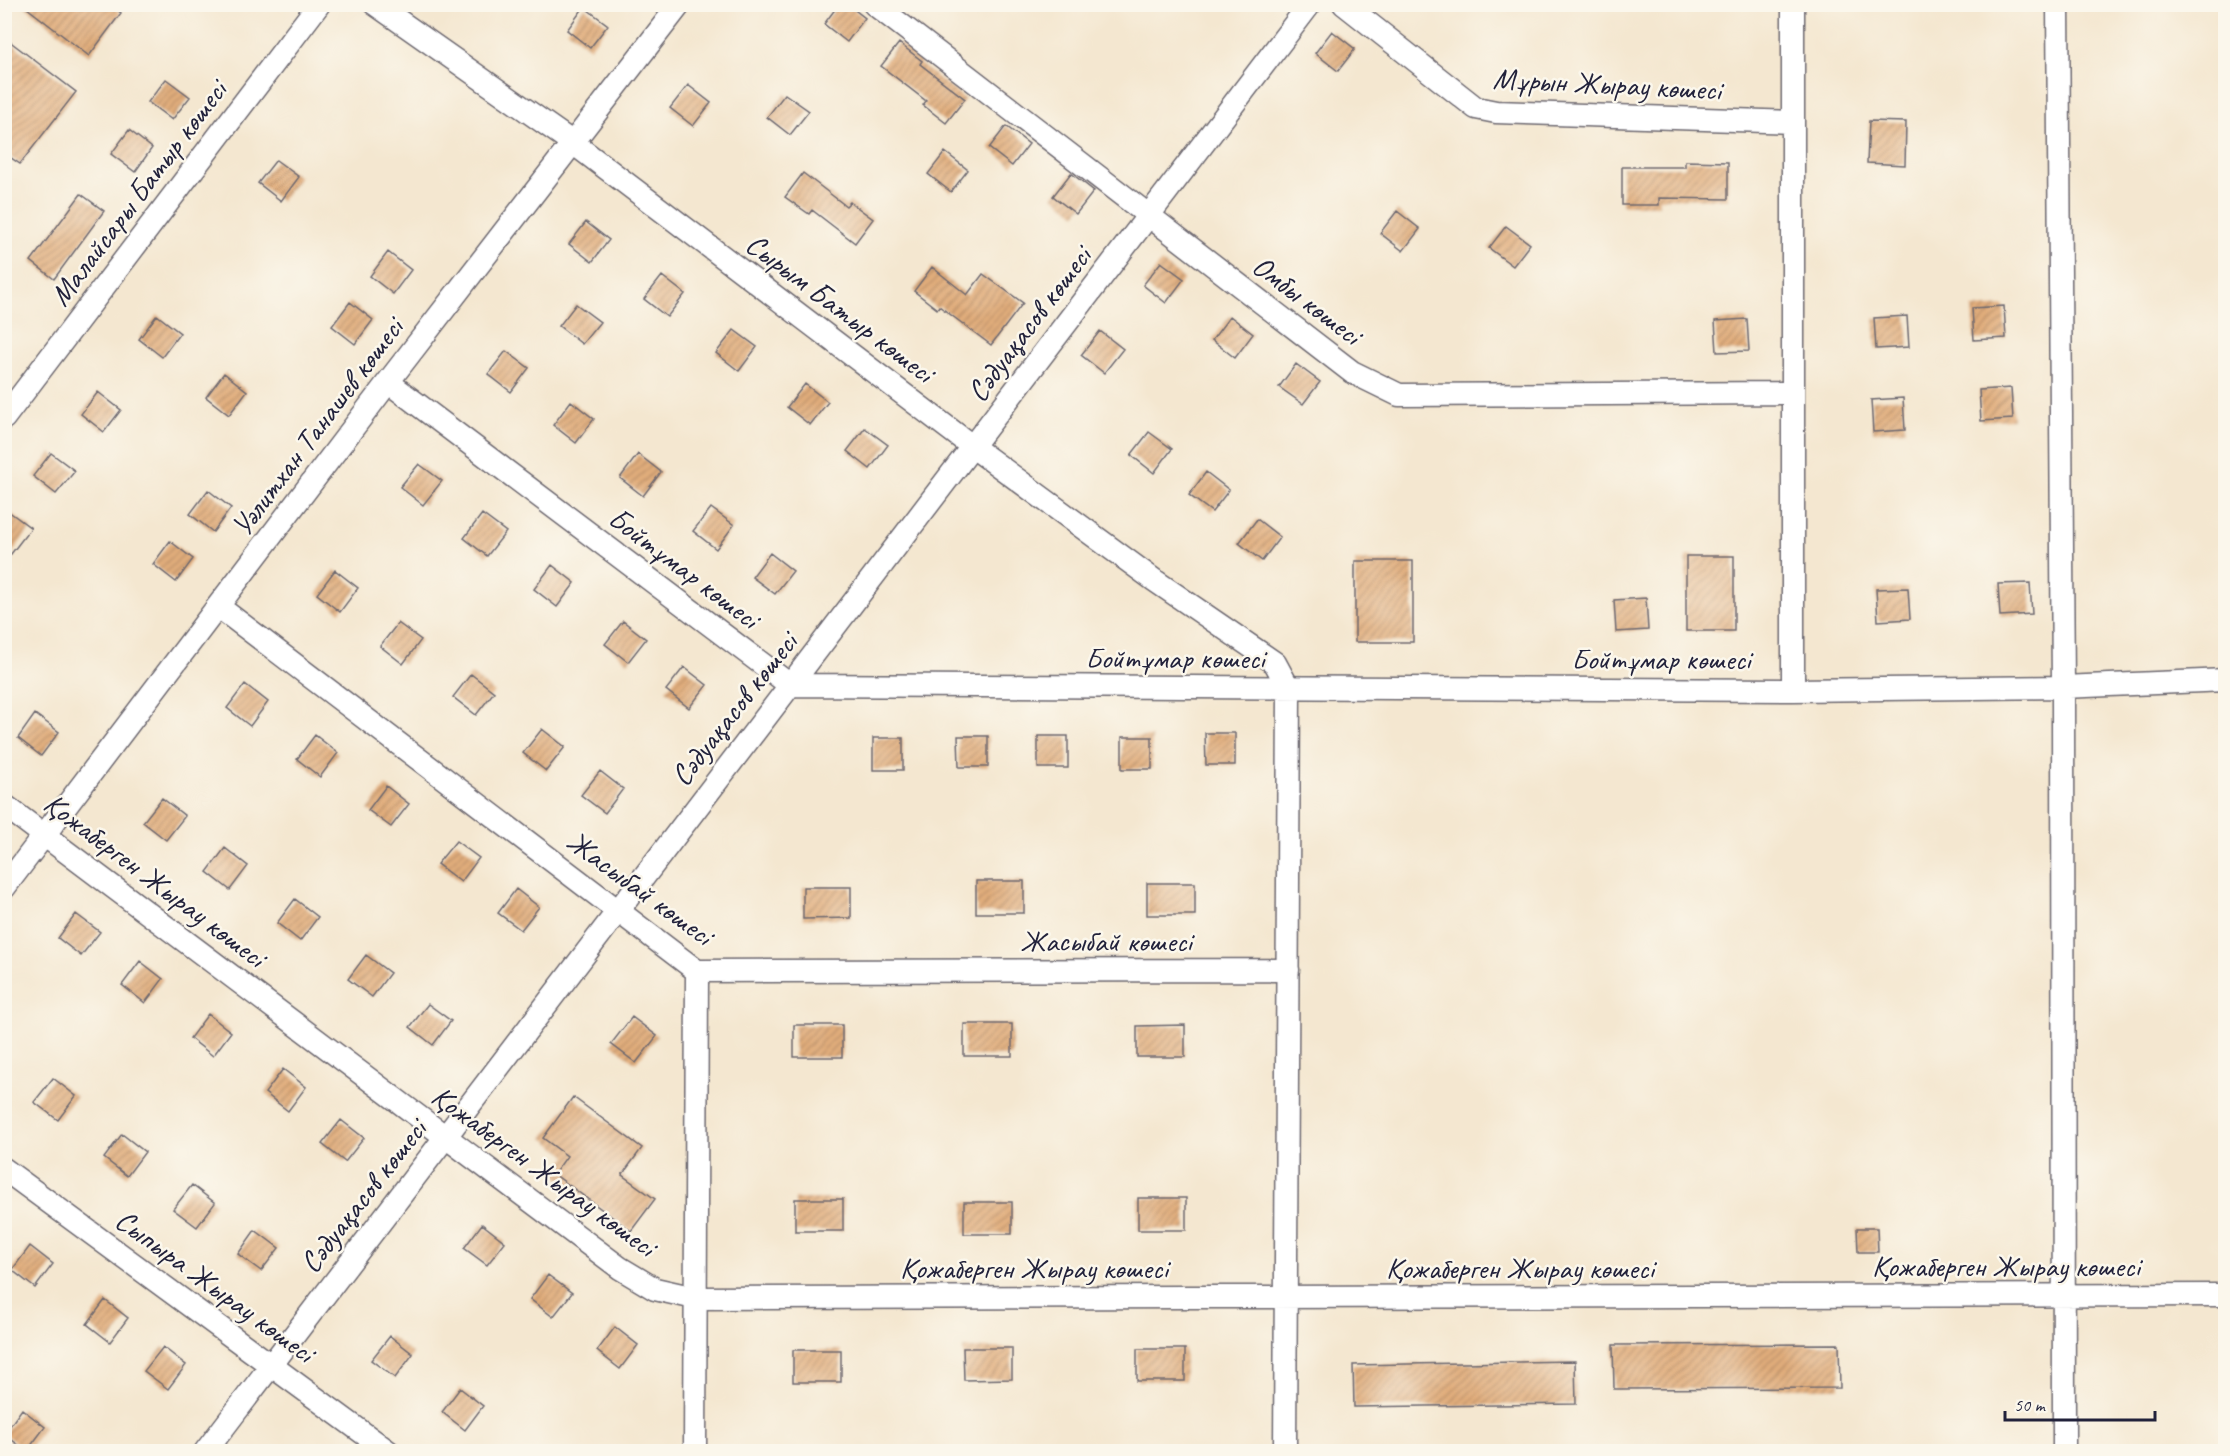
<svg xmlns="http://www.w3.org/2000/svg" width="2230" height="1456" viewBox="0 0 2230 1456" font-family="Caveat,sans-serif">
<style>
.building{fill:url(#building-hatch)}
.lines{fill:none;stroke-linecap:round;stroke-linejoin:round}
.street-casing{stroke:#6c676f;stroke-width:25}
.street{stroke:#fff;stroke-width:22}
.labels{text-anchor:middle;stroke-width:5;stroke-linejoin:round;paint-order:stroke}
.street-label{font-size:30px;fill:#22223b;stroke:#fbf7ec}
</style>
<defs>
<pattern id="building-hatch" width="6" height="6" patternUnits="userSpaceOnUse" patternTransform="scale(1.5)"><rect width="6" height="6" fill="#e1ad7b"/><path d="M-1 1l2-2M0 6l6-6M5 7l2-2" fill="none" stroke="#b68c66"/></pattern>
</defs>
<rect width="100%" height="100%" fill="#fbf7ec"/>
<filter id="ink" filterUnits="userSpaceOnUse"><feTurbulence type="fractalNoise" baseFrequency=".0167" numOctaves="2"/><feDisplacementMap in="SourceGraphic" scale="12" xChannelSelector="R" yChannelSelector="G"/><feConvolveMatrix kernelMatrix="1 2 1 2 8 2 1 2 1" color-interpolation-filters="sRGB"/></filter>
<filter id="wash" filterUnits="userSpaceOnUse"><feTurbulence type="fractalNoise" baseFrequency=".008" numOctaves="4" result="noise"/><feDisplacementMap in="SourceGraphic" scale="24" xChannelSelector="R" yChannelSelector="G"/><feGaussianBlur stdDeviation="1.35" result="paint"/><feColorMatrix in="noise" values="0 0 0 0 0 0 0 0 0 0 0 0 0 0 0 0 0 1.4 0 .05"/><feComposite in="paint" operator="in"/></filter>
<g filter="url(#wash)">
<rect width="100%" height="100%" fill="#f4e7d0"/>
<g id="blocks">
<path class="building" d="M22 4H110L121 13 89 56Z
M839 4H847L865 18 847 42 824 24Z
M584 7 608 25 590 48 567 30Z
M1332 31 1355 49 1338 71 1315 53Z
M4 37 76 92 20 164 4 153Z
M899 43 922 61 920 64 965 99 946 123 923 105 926 101 881 66Z
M166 79 190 97 172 120 148 102Z
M688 85 711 103 693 126 670 108Z
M785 94 809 111 790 135 767 117Z
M1869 121 1906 122 1905 165 1867 163Z
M1006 126 1029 144 1012 166 989 148Z
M129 130 152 148 135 172 111 154Z
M945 152 968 170 951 192 928 174Z
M276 160 299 177 281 201 258 183Z
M1685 161 1728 162V199L1659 198V205H1622V167H1685Z
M803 173 846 206 850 202 873 219 855 243 812 210 809 214 785 197Z
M1071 173 1094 191 1076 214 1053 196Z
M81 194 104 211 54 279 31 261Z
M1397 211 1420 229 1403 251 1380 233Z
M586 222 609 240 592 262 569 244Z
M1506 226 1530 244 1513 266 1489 248Z
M388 252 411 270 393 294 370 276Z
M1161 262 1184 279 1166 303 1143 285Z
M932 267 967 295 983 274 1023 303 991 345 939 306 937 309 914 291Z
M662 276 685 294 667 317 644 299Z
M350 302 373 320 355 344 332 326Z
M576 304 600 322 582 344 559 326Z
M2004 306 2006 338 1974 340 1972 308Z
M157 315 180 333 162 357 139 339Z
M1230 316 1253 334 1235 358 1212 340Z
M1907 316 1909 347 1876 349 1874 318Z
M1747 319 1749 351 1717 352 1715 321Z
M734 330 757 347 739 371 716 353Z
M1100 331 1123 349 1104 373 1081 355Z
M506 351 529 368 511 392 488 374Z
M1296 364 1320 382 1303 404 1279 387Z
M224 373 247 391 229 415 206 397Z
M805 384 828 402 810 425 787 407Z
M2011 388 2013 419 1981 421 1979 390Z
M98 392 121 410 104 432 81 414Z
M1903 398 1905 430 1873 432 1871 400Z
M571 401 594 419 576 443 553 425Z
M865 428 888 445 870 469 847 451Z
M1149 432 1172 449 1154 473 1131 455Z
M51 453 75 471 56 494 33 476Z
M638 454 661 472 643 496 620 478Z
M419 464 442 481 423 505 400 487Z
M1206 472 1229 490 1212 512 1189 495Z
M208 490 231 508 213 532 190 514Z
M4 508 31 528 4 563Z
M711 508 734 525 716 549 693 531Z
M482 514 506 532 487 556 464 538Z
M1257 519 1280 537 1262 561 1239 543Z
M170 541 193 559 176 582 153 564Z
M770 553 793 571 775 594 752 577Z
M1686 556H1734V631H1686Z
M1355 561H1413V642H1355Z
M552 565 575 583 557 607 534 589Z
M335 570 358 588 340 612 317 594Z
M2030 583 2032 614 2000 616 1998 584Z
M1908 588 1910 619 1878 621 1876 589Z
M1646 598 1648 630 1616 632 1614 600Z
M623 621 646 639 628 662 605 644Z
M398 623 421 640 403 664 380 646Z
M684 667 707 685 689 708 666 690Z
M471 674 494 692 476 715 453 697Z
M245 684 268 702 250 726 227 708Z
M35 714 59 732 41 756 18 738Z
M542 729 565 747 546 771 523 753Z
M1205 733H1235V765H1206Z
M315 735 338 753 320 777 297 759Z
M958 736H988V767H959Z
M1038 736H1068V768H1038Z
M1122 737H1152V769H1122Z
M873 738H903V770H873Z
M600 771 623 789 605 813 581 795Z
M386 786 409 804 391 827 368 810Z
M162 798 185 816 166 840 143 822Z
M456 841 479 858 461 882 437 864Z
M225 848 248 866 230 890 207 872Z
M976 881H1024V913H976Z
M1147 883H1195V915H1147Z
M803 887H851V918L803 919Z
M516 889 539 907 521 930 498 913Z
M295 899 318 917 300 941 277 923Z
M76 914 100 932 81 956 58 938Z
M366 955 390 973 372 997 348 979Z
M140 961 163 979 145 1003 122 985Z
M428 1004 451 1021 433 1045 410 1027Z
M208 1014 231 1032 213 1056 190 1038Z
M632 1017 657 1036 636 1063 611 1044Z
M964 1024H1012V1056H964Z
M794 1025H842V1057H794Z
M1185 1025V1057H1137V1026Z
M283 1069 306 1087 288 1111 265 1093Z
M53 1078 76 1096 58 1120 34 1102Z
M573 1097 642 1148 622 1175 655 1199 631 1231 554 1174 567 1156 543 1138Z
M341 1120 364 1138 345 1162 322 1144Z
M122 1134 145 1152 127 1176 104 1158Z
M192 1185 215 1203 197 1227 173 1209Z
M1138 1198H1186V1230H1138Z
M795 1199H843V1231H795Z
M964 1202H1012V1234H964Z
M482 1224 505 1242 487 1265 464 1248Z
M1857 1228H1877L1878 1252H1858Z
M255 1230 279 1248 261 1271 238 1254Z
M30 1246 53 1264 35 1288 12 1270Z
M548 1275 572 1293 553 1317 530 1299Z
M105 1300 128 1318 110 1342 87 1324Z
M615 1327 638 1345 620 1369 597 1351Z
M390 1336 413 1354 395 1378 371 1360Z
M1839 1344 1840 1388 1614 1389 1613 1345Z
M163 1347 186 1365 168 1389 144 1371Z
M963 1348H1012V1379L964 1380Z
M1137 1349H1185V1381H1137Z
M793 1350H841V1382H793Z
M1575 1361 1576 1404 1354 1407 1353 1365Z
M460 1388 483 1406 465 1430 442 1412Z
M22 1409 45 1427 27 1451 4 1434Z"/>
</g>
</g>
<g filter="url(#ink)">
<use href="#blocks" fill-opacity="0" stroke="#6c676f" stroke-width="1.5"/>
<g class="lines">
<g class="street-casing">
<path id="street" d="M375 4 573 143 973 447 1154 580 1275 663 1289 689 1285 1452
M874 4 1352 372 1399 395 1792 393
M1344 4 1476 108 1496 112 1793 122
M1793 4V690
M2058 4 2063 687 2064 1452
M388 382 790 685 1793 690 2063 687 2226 680
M4 418 319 4
M219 607 697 971 1288 970
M4 805 620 1268 655 1289 695 1298 2226 1295
M4 888 388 382 680 4
M4 1169 389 1452
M205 1452 1310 4
M695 1452 697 971"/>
</g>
<use href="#street" class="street"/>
</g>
</g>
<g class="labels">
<g class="street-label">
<text transform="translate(1607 84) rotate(3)" y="10">Мұрын Жырау көшесі</text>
<text transform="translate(138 193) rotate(-53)" y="10">Малайсары Батыр көшесі</text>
<text transform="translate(1307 300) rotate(37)" y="10">Омбы көшесі</text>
<text transform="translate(840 308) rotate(37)" y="10">Сырым Батыр көшесі</text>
<text transform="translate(1029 324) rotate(-53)" y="10">Сәдуақасов көшесі</text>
<text transform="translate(317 427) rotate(-53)" y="10">Уәлитхан Танашев көшесі</text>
<text transform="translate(684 568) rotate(37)" y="10">Бойтұмар көшесі</text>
<text x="1175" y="668">Бойтұмар көшесі</text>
<text x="1661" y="669">Бойтұмар көшесі</text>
<text transform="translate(734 709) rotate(-52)" y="10">Сәдуақасов көшесі</text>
<text transform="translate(155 880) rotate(37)" y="10">Қожаберген Жырау көшесі</text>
<text transform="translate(640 888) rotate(36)" y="10">Жасыбай көшесі</text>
<text x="1106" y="951">Жасыбай көшесі</text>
<text transform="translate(544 1171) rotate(36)" y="10">Қожаберген Жырау көшесі</text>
<text transform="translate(363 1196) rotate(-52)" y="10">Сәдуақасов көшесі</text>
<text x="2006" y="1276">Қожаберген Жырау көшесі</text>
<text x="1034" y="1278">Қожаберген Жырау көшесі</text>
<text x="1520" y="1278">Қожаберген Жырау көшесі</text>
<text transform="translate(215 1286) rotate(36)" y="10">Сыпыра Жырау көшесі</text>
</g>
</g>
<rect width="2230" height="1456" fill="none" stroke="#fbf7ec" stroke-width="24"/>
<path d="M2005 1411v9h150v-9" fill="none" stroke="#22223b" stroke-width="3"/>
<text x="2014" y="1411" font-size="18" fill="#22223b" stroke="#fbf7ec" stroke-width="4.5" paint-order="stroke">50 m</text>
</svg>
